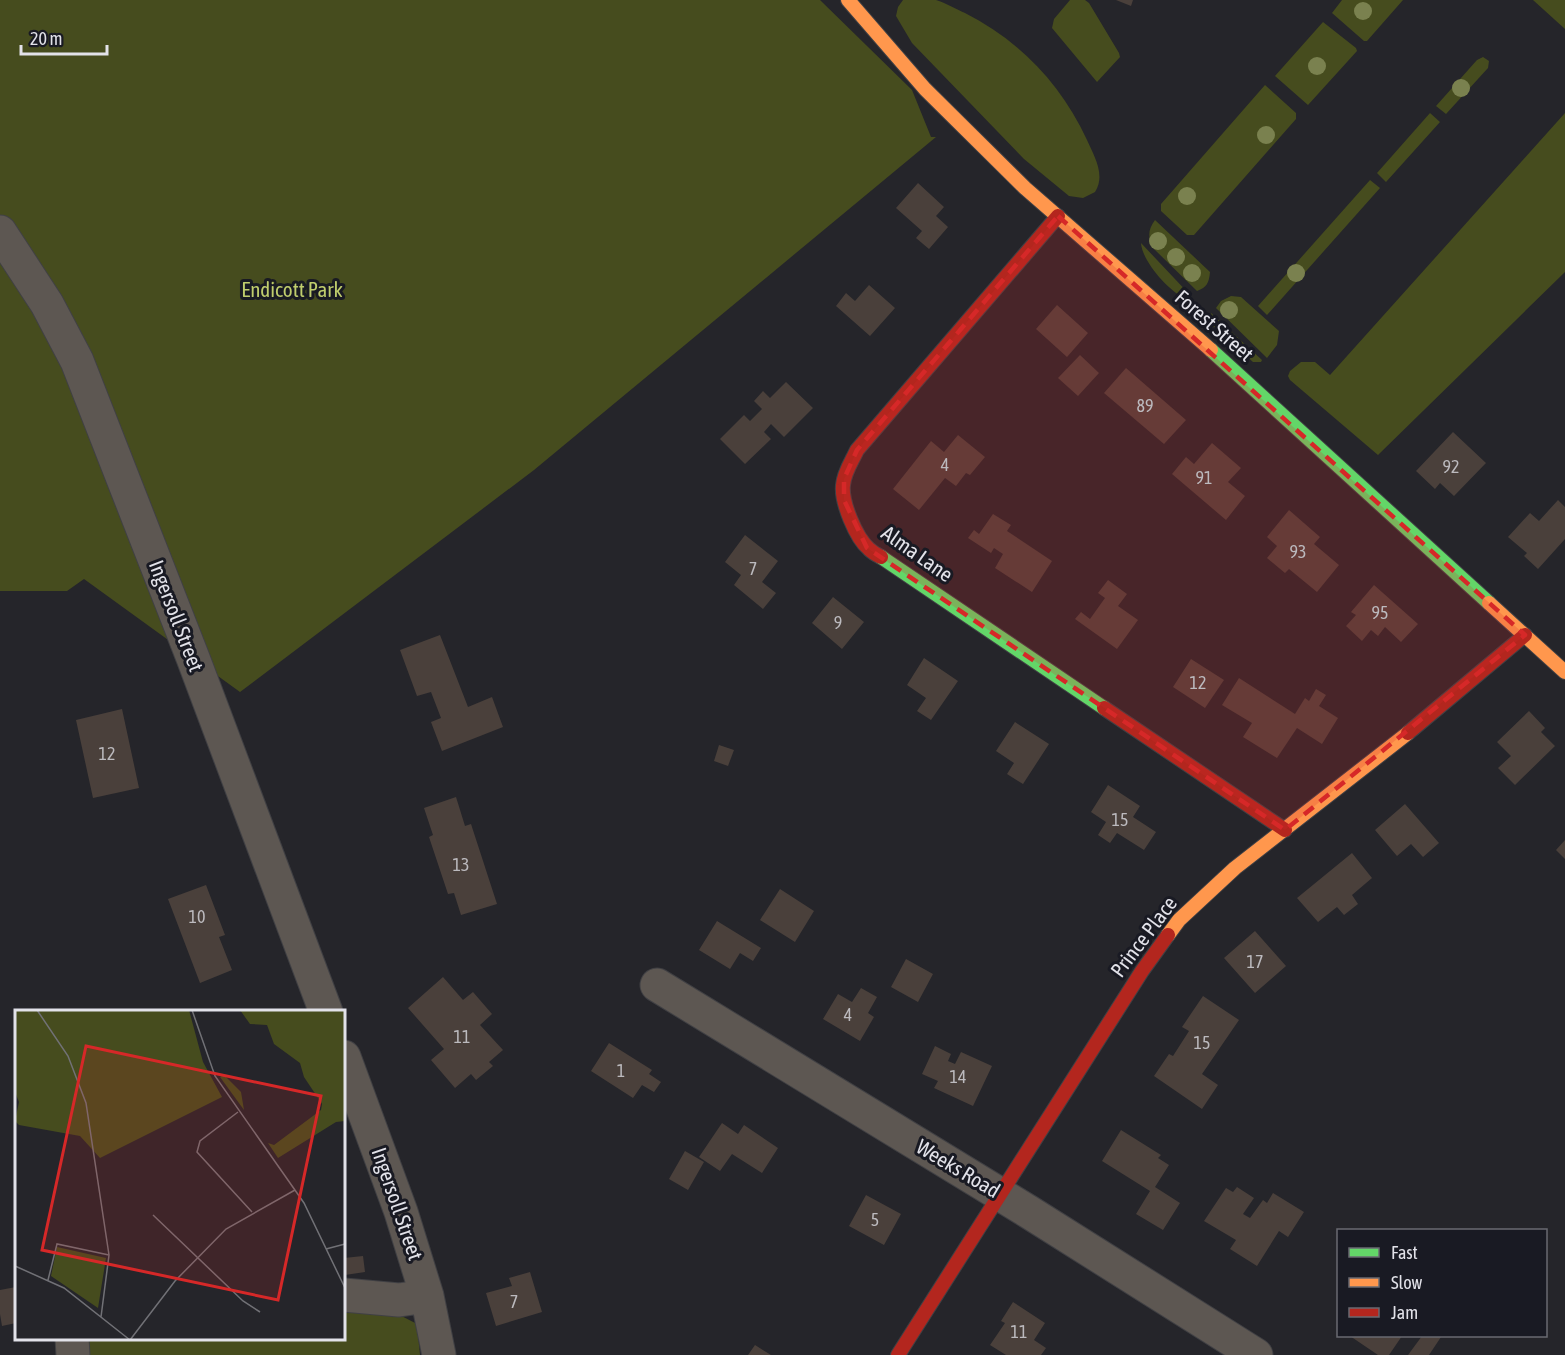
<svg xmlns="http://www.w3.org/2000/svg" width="1565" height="1355" viewBox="0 0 1565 1355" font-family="'Asap Condensed',sans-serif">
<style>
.green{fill:#464c1e}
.building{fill:#4a403b}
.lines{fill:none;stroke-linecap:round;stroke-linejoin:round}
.street-casing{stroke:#404044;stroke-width:35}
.fast-casing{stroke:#404044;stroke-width:16}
.slow-casing{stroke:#404044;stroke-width:16}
.jam-casing{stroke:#404044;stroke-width:16}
.street{stroke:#5d5752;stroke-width:33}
.fast{stroke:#63d668;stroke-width:14}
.slow{stroke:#ff974d;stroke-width:14}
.jam{stroke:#b3261e;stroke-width:14}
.tree{fill:#7a814f}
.marked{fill:#d62828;fill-opacity:0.2;stroke:#d62828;stroke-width:4.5;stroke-dasharray:12 8;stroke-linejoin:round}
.labels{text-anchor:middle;stroke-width:6;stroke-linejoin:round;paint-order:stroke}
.number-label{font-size:18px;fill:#bcbabe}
.park-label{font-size:21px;fill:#c0cd6d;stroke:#191a23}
.street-label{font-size:21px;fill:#e2e2e9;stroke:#191a23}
.inset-road{fill:none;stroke:#717176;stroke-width:1.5}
.view{fill:#d62828;fill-opacity:0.15;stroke:#d62828;stroke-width:3}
.inset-edge{fill:none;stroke:#e2e2e9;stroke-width:3}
</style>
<rect width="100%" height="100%" fill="#25252a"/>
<path class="green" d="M0 0H820L912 90 931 137H936L534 470 240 692 84 579 67 591H0Z
M903 0C914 0 926 0 936 0 946 3 956 9 965 13 1020 41 1061 84 1087 140 1094 156 1106 175 1095 192L1083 198 1069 196 1024 159 912 43 896 16 898 7Z
M1070 0H1085L1089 3 1119 53 1120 57 1097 82 1052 28 1054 19Z
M1342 0H1403L1367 41H1364L1332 13Z
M1533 0H1565V29Z
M1323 22 1356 48 1357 51 1308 105 1275 76Z
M1483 57 1489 61 1488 68 1446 114 1436 106 1477 60Z
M1265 85 1296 113V119L1194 235H1187L1161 211V204Z
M1430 113 1440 122 1386 182 1377 173Z
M1565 113V272L1378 455 1290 380 1288 376 1290 371 1301 362H1315L1330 375Z
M1370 180 1380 188 1267 315 1258 306Z
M1155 220 1210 272C1209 283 1207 287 1197 291L1154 249C1148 239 1147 231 1155 220Z
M1141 243 1191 296 1184 298C1168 290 1142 261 1141 243Z
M1231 296 1241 297 1279 331 1277 345 1267 358 1216 308 1221 301Z
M1211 313 1262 360 1261 362H1253L1211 324 1209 318Z
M344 1305 388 1309 417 1324 420 1355H81L84 1339 344 1338Z"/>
<path class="building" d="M1116 0H1133L1131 6Z
M918 183 944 207 936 216 948 227 929 249 916 238 922 231 896 208Z
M869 285 895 308 870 336 836 306 846 293 855 301Z
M1057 305 1088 333 1067 357 1036 329Z
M1080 355 1099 373 1078 396 1058 378Z
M1126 368 1186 420 1164 444 1104 393Z
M786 382 813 408 784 437 771 424 764 432 771 439 745 464 720 439 744 415 750 421 762 409 754 401 763 391 770 398Z
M1453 432 1486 463 1454 496 1440 483 1435 489 1416 471Z
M958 435 985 457 970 475 966 473 956 486 945 478 919 510 893 489 931 441 944 452Z
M1212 443 1241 468 1228 482 1245 496 1226 520 1172 474 1186 457 1194 464Z
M1558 500 1565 507V539L1538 569 1524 556 1527 553 1508 537 1530 513 1539 521Z
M1289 510 1320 537 1314 544 1339 565 1317 592 1289 569 1285 573 1267 558 1277 546 1267 537Z
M993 514 1011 525 1007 531 1052 561 1032 592 995 568 1003 554 994 548 991 553 968 538 974 530 979 534Z
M745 535 778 561 762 582 776 593 763 609 734 585 741 575 725 562Z
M1108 580 1127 594 1118 606 1138 620 1117 649 1075 619 1081 612 1090 619 1105 598 1098 593Z
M1374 585 1418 624 1401 642 1385 627 1378 636 1371 630 1362 641 1346 626 1356 615 1351 612Z
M833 597 864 622 842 649 812 623Z
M440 635 468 707 492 697 503 727 442 751 431 722 441 718 431 692 417 696 400 650Z
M924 658 958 681 931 720 917 711 926 698 907 685Z
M1191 659 1224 680 1205 708 1173 687Z
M1239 678 1295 714 1305 698 1309 701 1316 689 1326 695 1319 706 1338 718 1322 744 1297 728 1277 758 1243 737 1252 723 1222 705Z
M122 709 139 788 93 798 76 720Z
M1529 711 1545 728 1541 732 1555 746 1515 785 1498 768 1511 756 1497 742Z
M1015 722 1049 744 1023 784 1007 774 1014 763 996 751Z
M719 745 734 750 728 766 714 761Z
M1108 785 1140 806 1133 817 1156 832 1144 850 1117 833 1110 843 1098 835 1106 822 1091 812Z
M456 797 465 826 471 824 497 904 461 915 454 893 448 894 429 837 433 835 424 808Z
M1405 804 1439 843 1423 857 1411 844 1397 856 1375 830Z
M1565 840V859L1556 850Z
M1352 853 1372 878 1352 895 1358 904 1344 915 1337 907 1318 922 1297 898Z
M206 885 225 935 219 937 232 970 200 983 168 899Z
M780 889 814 911 795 942 760 920Z
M717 921 761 948 753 961 740 953 730 969 699 950Z
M1255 931 1286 966 1255 993 1224 958Z
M906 959 933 974 918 1002 891 987Z
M443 977 463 1000 473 992 492 1014 480 1025 503 1050 489 1062 493 1066 476 1080 471 1074 455 1088 431 1060 444 1049 408 1008Z
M861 988 877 997 868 1013 874 1017 860 1041 823 1019 838 994 852 1002Z
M1203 996 1239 1020 1202 1074 1218 1085 1202 1109 1154 1076 1169 1054 1173 1056 1189 1031 1182 1027Z
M609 1043 652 1070 649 1074 661 1082 654 1092 642 1085 633 1098 591 1071Z
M935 1046 951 1054 948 1061 955 1064 961 1052 992 1066 973 1106 934 1088 938 1081 922 1074Z
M722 1123 738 1134 744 1125 778 1148 762 1173 732 1154 720 1171 699 1157Z
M1121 1130 1161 1155 1158 1158 1169 1165 1155 1187 1180 1203 1163 1230 1136 1214 1150 1191 1102 1161Z
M685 1151 704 1162 688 1190 669 1179Z
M1237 1187 1254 1198 1243 1214 1250 1218 1263 1200 1267 1203 1273 1193 1304 1212 1288 1237 1279 1231 1257 1266 1230 1249 1236 1240 1204 1221 1226 1188 1233 1192Z
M866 1195 901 1214 884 1245 849 1226Z
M363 1256 365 1272 345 1275 344 1258Z
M530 1272 542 1312 496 1326 486 1293 512 1286 509 1278Z
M16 1287V1323L2 1326 0 1314V1290Z
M1013 1302 1045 1323 1034 1340 1046 1348 1041 1355H1006L990 1345 1005 1323 1001 1321Z
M1350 1336H1402L1389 1355H1378Z
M1422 1336H1438L1441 1337 1429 1355H1408Z
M755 1345 771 1355H748Z"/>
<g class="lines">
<g class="street-casing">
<path id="street" d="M0 232 47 304 77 361 193 658 326 1012
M657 985 1029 1212 1256 1355
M344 1057 401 1212 427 1296 439 1355
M344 1295 399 1300 427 1296
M72 1338 73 1355"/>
</g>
<g class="fast-casing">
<path id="fast" d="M1211 350 1489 603
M881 557 1104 708"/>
</g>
<g class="slow-casing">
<path id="slow" d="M848 0 925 89 1025 188 1211 350
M1489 603 1565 672
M1168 935 1179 920 1235 868 1408 733"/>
</g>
<g class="jam-casing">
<path id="jam" d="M881 557C877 555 872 552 869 549 856 538 841 502 843 485 844 472 852 461 857 450L1058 216
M1104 708 1285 830
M1408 733 1525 635
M898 1355 1142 971 1168 935"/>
</g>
<use href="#street" class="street"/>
<use href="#fast" class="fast"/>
<use href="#slow" class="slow"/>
<use href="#jam" class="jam"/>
</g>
<g class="tree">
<circle cx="1363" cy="11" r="9"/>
<circle cx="1317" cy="66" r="9"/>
<circle cx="1461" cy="88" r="9"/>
<circle cx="1266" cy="135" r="9"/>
<circle cx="1187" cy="196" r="9"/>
<circle cx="1158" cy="241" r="9"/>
<circle cx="1176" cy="257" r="9"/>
<circle cx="1192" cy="273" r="9"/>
<circle cx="1296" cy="273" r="9"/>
<circle cx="1229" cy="310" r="9"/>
</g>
<path class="marked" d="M1058 216 1525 635 1285 830 867 548 844 500V479L857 450Z"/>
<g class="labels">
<g class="number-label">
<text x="1145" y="412">89</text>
<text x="945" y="471">4</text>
<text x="1451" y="473">92</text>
<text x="1204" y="484">91</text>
<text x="1298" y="558">93</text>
<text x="753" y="575">7</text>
<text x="1380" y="619">95</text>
<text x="838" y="629">9</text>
<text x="1198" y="689">12</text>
<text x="107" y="760">12</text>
<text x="1120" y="826">15</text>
<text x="461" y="871">13</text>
<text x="197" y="923">10</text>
<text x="1255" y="968">17</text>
<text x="848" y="1021">4</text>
<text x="462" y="1043">11</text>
<text x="1202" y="1049">15</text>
<text x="621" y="1077">1</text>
<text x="958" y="1083">14</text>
<text x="875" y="1226">5</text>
<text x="514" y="1308">7</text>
<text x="1019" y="1338">11</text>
</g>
<g class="park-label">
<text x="292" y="297">Endicott Park</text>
</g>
<g class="street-label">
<text transform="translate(1214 326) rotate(41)" y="7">Forest Street</text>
<text transform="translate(917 554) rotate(35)" y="7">Alma Lane</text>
<text transform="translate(176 616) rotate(69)" y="7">Ingersoll Street</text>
<text transform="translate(1144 937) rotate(-53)" y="7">Prince Place</text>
<text transform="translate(958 1169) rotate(31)" y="7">Weeks Road</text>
<text transform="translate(397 1204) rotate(71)" y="7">Ingersoll Street</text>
</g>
</g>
<g transform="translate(15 1010)">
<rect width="330" height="330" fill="#25252a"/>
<path d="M0 0H174L188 52 207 87 85 148 65 126 4 115 0 111 4 92 0 82ZM225 0H330V111L321 112 263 148 253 133 259 135 306 100 307 94 289 67 285 53 259 34 252 15 235 14ZM209 65 226 82 229 100 205 67ZM42 237 91 248 83 298 36 266Z" fill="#464c1e"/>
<path class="inset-road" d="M22 0 53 46 71 93 94 245 86 307M177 0 200 66 289 193 330 278M223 102 185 131 182 142 237 202M138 205 228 291 245 302M311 239 330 234M0 256 49 278 115 330M33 270 42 234 94 245M115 330 160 271 211 219 280 180"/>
<path class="view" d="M71 36 306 86 263 290 27 240Z"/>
<rect width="330" height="330" class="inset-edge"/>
</g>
<rect x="1337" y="1229" width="210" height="108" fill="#191a23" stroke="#696a72" stroke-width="1.5"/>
<rect x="1349" y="1248" width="30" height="9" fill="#63d668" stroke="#696a72" stroke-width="1.5"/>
<text x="1391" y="1259" font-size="18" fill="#e2e2e9">Fast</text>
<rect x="1349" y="1278" width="30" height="9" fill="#ff974d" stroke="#696a72" stroke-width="1.5"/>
<text x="1391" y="1289" font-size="18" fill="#e2e2e9">Slow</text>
<rect x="1349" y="1308" width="30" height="9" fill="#b3261e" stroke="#696a72" stroke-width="1.5"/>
<text x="1391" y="1319" font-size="18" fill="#e2e2e9">Jam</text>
<path d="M21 45v9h86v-9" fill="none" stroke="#e2e2e9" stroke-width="3"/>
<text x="30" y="45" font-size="18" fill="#e2e2e9" stroke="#191a23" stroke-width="4.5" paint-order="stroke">20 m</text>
</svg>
